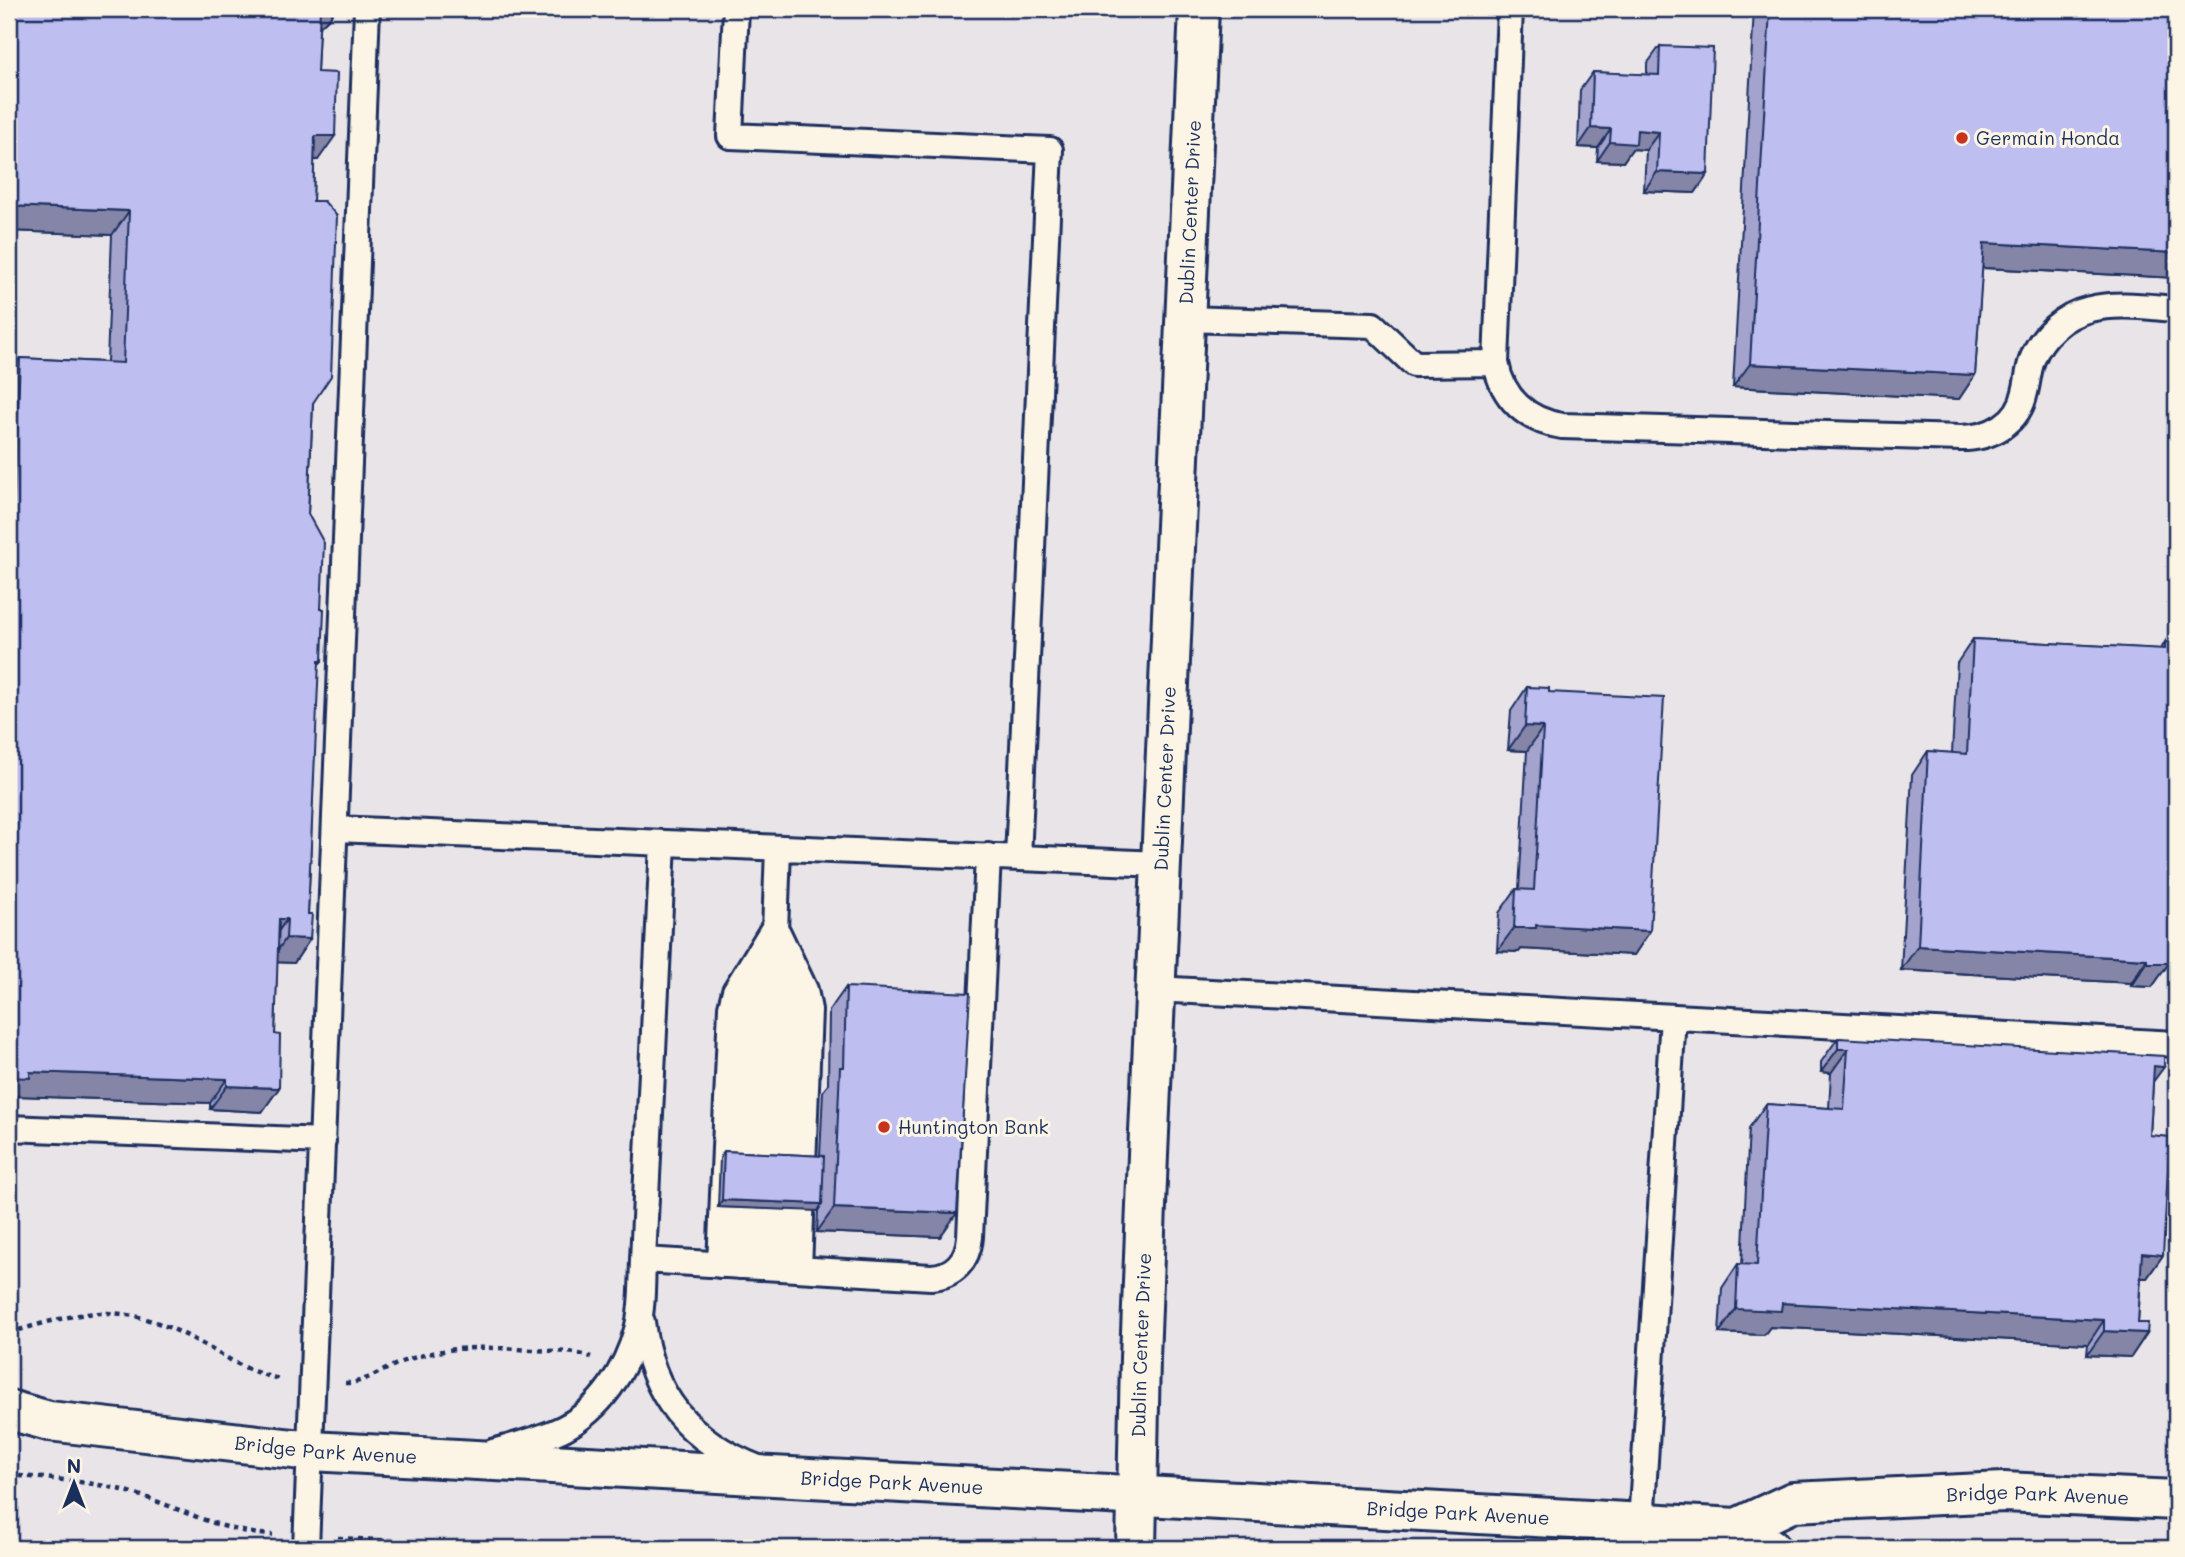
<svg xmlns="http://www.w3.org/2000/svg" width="2185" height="1557" viewBox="0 0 2185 1557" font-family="Mali,sans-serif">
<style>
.built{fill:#e9e4e8}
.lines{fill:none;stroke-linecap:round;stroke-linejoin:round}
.lane-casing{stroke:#1b2f5e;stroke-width:30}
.street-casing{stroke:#1b2f5e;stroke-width:44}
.secondary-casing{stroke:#1b2f5e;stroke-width:44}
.path{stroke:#1b2f5e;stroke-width:4.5;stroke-dasharray:5 5;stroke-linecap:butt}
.lane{stroke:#fcf5e5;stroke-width:24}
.street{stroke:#fcf5e5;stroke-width:38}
.secondary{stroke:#fcf5e5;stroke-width:38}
.wall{fill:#a3a3ce;stroke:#1b2f5e;stroke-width:2}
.shaded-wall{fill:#8585a8;stroke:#1b2f5e;stroke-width:2}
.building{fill:#bebef0;stroke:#1b2f5e;stroke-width:2}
.poi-dot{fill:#c8321e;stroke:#fcf5e5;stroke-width:2.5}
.labels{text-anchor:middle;stroke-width:6;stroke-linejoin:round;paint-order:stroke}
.poi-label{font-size:19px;fill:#1b2f5e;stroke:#fcf5e5;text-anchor:start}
.street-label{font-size:19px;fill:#1b2f5e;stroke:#fcf5e5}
</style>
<rect width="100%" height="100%" fill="#fcf5e5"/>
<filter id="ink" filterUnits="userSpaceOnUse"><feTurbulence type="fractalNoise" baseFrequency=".0143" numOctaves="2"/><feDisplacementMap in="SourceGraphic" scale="14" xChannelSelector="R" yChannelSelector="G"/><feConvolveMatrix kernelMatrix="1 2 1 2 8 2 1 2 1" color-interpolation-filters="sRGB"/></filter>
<g filter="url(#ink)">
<path class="built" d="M9 9H2176V1548H9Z"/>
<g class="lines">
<g class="lane-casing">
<path id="lane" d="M736 9 730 136 1050 150 1018 858
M1510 9 1496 363C1502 398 1527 421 1562 426L1961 438C1991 438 2019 423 2025 392 2028 381 2028 371 2032 360 2041 335 2064 315 2090 309 2117 302 2149 307 2176 309
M1185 319 1373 325 1414 364 1496 363
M336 829 1160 864
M778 933 805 990 809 1010 799 1269
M1155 989 2176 1044
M9 1128 323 1141
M643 1260 931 1277C954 1276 968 1260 970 1237L988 856
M720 1265 731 1007 735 991 773 929
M739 1266 751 1015 754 993 764 963
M763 1267 778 848
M781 1268 789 1016 786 985
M642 1322C651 1396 689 1441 758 1468
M493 1452C517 1445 542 1439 564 1428 601 1409 626 1370 637 1330 643 1308 642 1283 643 1260L663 843
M1641 1524 1673 1017
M306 1548 367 9"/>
</g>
<g class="street-casing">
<g id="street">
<path id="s1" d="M1136 1548 1140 1358 1148 1155 1199 9"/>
</g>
</g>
<g class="secondary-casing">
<g id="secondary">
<path id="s2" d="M9 1410 49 1421 311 1451 1737 1528 1793 1502 2004 1492 2176 1500"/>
<path d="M1737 1528 1770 1548"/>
</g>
</g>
<path class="path" d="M9 1333C87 1310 121 1300 197 1341 224 1356 249 1373 280 1379
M345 1383C365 1384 389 1365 410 1359 452 1345 488 1347 532 1350 552 1351 573 1351 591 1357
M9 1475C51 1479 95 1481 136 1494 182 1509 224 1533 273 1535
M338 1538 533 1548"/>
<use href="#lane" class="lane"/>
<use href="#street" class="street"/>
<use href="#secondary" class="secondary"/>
</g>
<path class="wall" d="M9 9H335L330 17 319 27 317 72 318 160H314L313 201V403L308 514 321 609 322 661 318 665 308 914 310 939 294 963 277 962 275 1034 279 1088 262 1112 210 1109V1103L17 1096 13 1102 9 1101V373L20 358 107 362 112 235 9 231Z
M1754 9H2176V278L1982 268 1975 375 1959 399 1733 387Z
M1660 46 1708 174 1695 193 1644 191 1646 150 1632 149 1623 162 1597 161 1598 148 1578 147 1580 90 1593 72 1647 75V64Z
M1973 639 2161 649 2165 642 2169 963 2152 987 2131 986V983L1901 970 1912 775 1928 751 1952 753 1957 663Z
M1527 687 1549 692 1650 931 1634 955 1521 949 1519 952 1497 951 1499 913 1516 889H1519L1527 751 1508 750 1511 711Z
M846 987 940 1237 817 1232 818 1210 718 1207 720 1158 724 1151 820 1156 823 1091 828 1085 829 1011Z
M1838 1038 2153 1083 2150 1135 2163 1255 2147 1278H2141L2138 1323 2147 1333 2131 1357 2087 1355 2088 1344 1770 1327 1764 1335 1719 1333 1722 1288 1738 1264 1742 1265 1749 1128 1766 1104 1829 1108 1831 1073 1821 1072V1062Z"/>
<path class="shaded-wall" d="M320 9H335L330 17 313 33Z
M1591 128 1611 129 1598 148 1578 147Z
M1637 130 1659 132 1646 150 1632 149 1623 162 1597 161 1610 142Z
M315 136H335L318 160 298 159Z
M1657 172 1708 174 1695 193 1644 191Z
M9 206 129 211 112 235 9 231Z
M1984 243 2176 253V278L1967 267Z
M1750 364 1975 375 1959 399 1733 387Z
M1525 726 1543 727 1527 751 1508 750Z
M279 919H287L270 943Z
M1536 925 1650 931 1634 955 1521 949 1519 952 1497 951 1514 928Z
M286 938 310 939 294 963 270 962Z
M1918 946 2147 959 2131 983 1901 970Z
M2147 963H2169L2152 987 2131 986Z
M1838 1049H1848L1831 1073 1821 1072Z
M2154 1066 2164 1067 2147 1090Z
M30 1072 227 1079 210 1103 17 1096 13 1102 9 1101V1077Z
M227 1086 279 1088 262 1112 210 1109Z
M722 1200 822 1204 818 1211 718 1207Z
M834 1208 957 1213 940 1237 817 1232Z
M2142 1253 2163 1255 2147 1278 2125 1277Z
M1782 1303 2104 1320 2088 1344 1770 1327 1764 1335 1719 1333 1736 1309Z
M2104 1331 2147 1333 2131 1357 2087 1355Z"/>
<path class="building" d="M9 9H330H320L317 72 337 73 335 136H315L313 201H324L337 216 331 376 313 403 308 514 324 543 321 609H324L322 661H319L308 914H312L310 939 286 938 287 919H279L275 1034 280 1035 279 1088 227 1086V1079L30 1072V1078L9 1077V531H13L20 358 123 363 129 211 9 206Z
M1770 9H2176V253L1984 243 1975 375 1750 364Z
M1660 46 1713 48 1708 174 1657 172 1659 132 1637 130 1636 144 1610 142 1611 129 1591 128 1593 72 1659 75Z
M1973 639 2165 649V642L2176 643V823L2169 963H2147V959L1918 946 1928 751 1967 754Z
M1527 687 1549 688V692L1664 698 1650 931 1536 925V928H1514L1516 889 1534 890 1543 727 1525 726Z
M846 987 970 993 957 1213 834 1208 840 1067H844Z
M1838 1038 2164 1056V1067L2154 1066 2150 1135 2170 1137 2163 1255 2142 1253 2138 1323H2148L2147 1333 2104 1331V1320L1782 1303 1781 1311 1736 1309 1738 1264 1757 1265 1766 1104 1844 1109 1848 1049H1838Z
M724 1151 824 1156 822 1204 722 1200Z"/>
</g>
<g class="poi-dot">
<circle cx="1962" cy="138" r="7"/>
<circle cx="884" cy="1127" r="7"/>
</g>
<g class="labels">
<g class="poi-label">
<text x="1976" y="145">Germain Honda</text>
<text x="898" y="1134">Huntington Bank</text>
</g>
<g class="street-label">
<text dy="7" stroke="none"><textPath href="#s1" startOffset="1337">Dublin Center Drive</textPath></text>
<text dy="7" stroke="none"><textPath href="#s1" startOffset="770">Dublin Center Drive</textPath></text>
<text dy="7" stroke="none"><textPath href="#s1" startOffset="203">Dublin Center Drive</textPath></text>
<text dy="7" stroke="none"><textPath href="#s2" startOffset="320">Bridge Park Avenue</textPath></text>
<text dy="7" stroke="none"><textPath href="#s2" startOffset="887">Bridge Park Avenue</textPath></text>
<text dy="7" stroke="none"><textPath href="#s2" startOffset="2040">Bridge Park Avenue</textPath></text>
<text dy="7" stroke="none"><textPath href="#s2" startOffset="1454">Bridge Park Avenue</textPath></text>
</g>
</g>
<rect width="2185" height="1557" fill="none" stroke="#fcf5e5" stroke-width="35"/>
<rect x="18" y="18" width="2150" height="1522" fill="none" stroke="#1b2f5e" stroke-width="2.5" filter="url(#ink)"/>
<g transform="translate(74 1483)" stroke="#fcf5e5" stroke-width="5" paint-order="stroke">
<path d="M0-5L12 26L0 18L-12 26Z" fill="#1b2f5e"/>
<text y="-10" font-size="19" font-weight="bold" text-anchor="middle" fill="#1b2f5e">N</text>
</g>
</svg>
